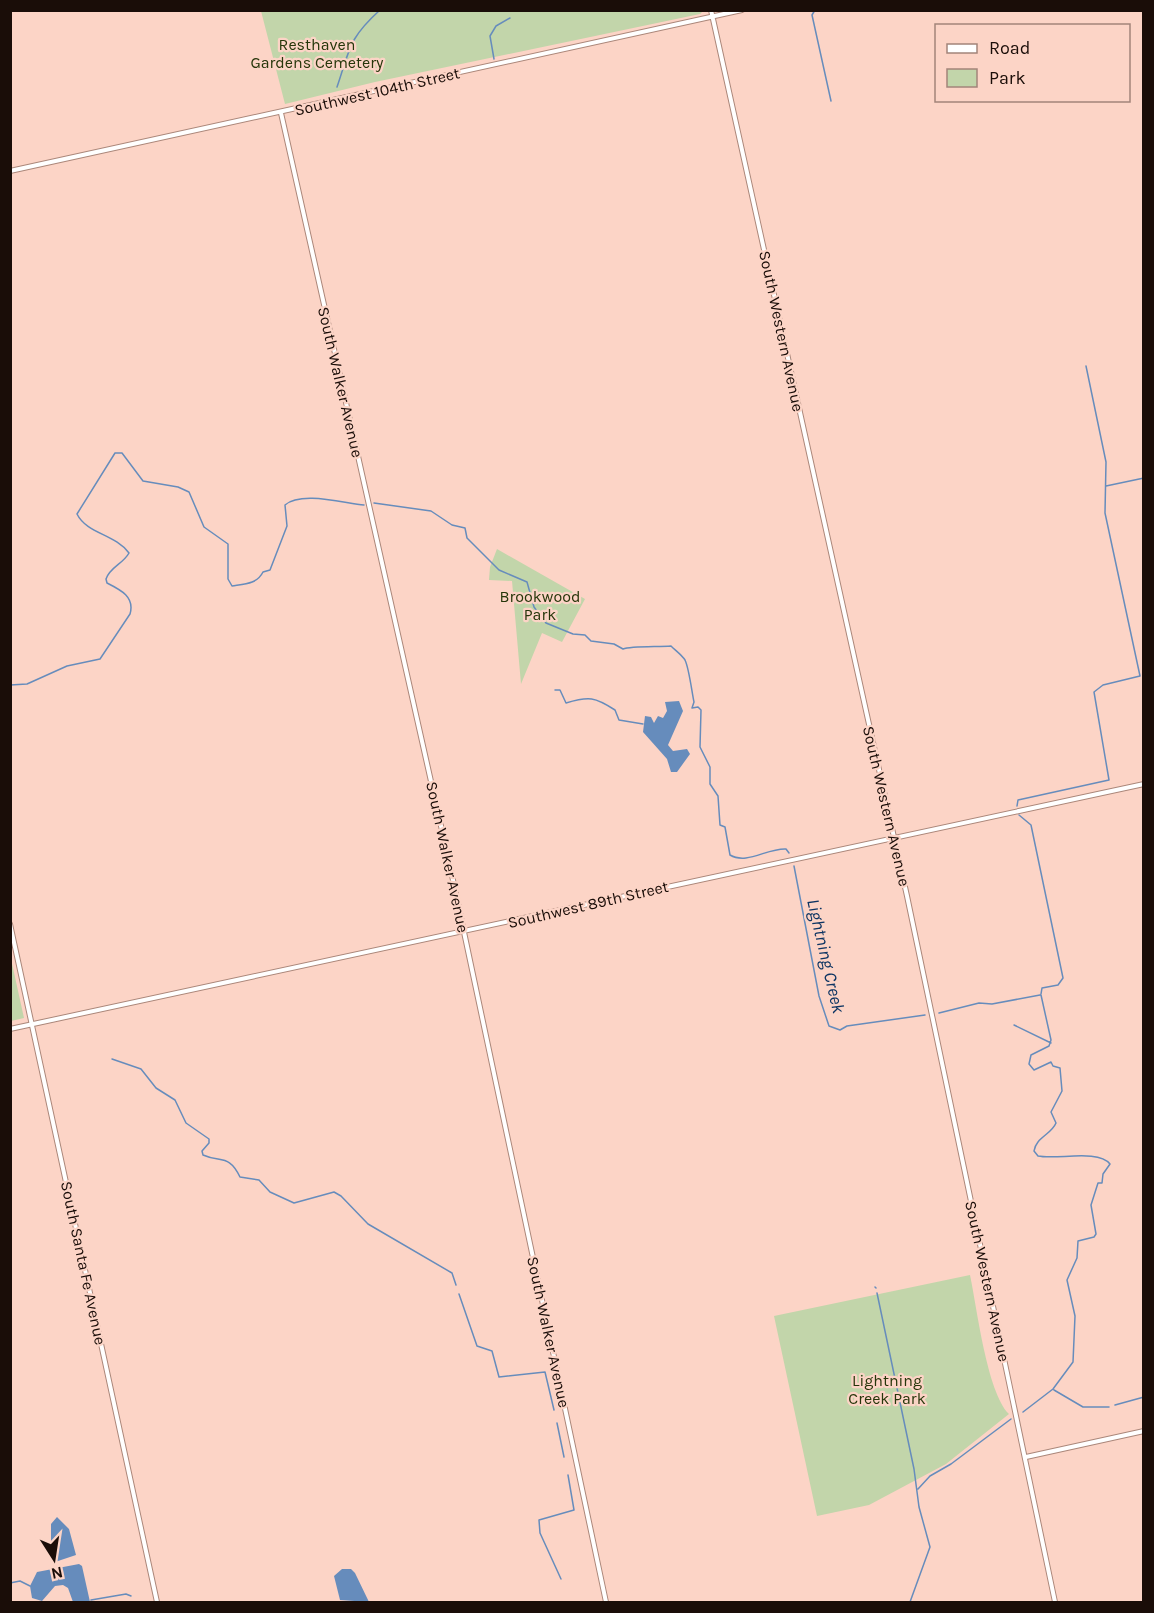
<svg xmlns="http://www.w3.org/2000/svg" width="1154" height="1613" viewBox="0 0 1154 1613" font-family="Karla,sans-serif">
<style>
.green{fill:#c2d5aa}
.water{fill:#668cbc}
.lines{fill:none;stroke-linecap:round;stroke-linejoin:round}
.stream{stroke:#668cbc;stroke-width:1.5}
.secondary-casing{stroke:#ab877a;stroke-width:6}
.secondary{stroke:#fff;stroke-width:4}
.labels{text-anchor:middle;stroke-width:4.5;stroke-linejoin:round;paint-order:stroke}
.park-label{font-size:16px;fill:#26360a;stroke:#fcd4c6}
.street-label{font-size:16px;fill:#1a0d08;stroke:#fcd4c6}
.water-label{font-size:18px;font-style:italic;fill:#0d3462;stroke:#fcd4c6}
</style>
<rect width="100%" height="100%" fill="#fcd4c6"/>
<path class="green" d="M261 11H703L700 14 375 82 285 104Z
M497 549 585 599 562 642 542 633 521 684 512 581 489 580 490 567Z
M11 959 24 1018 11 1021H10Z
M970 1275C977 1308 987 1392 1009 1414L946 1464 869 1505 817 1516 774 1316Z"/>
<path class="water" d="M665 702 679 701 683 711 668 745 673 751 687 749 690 754 677 772H671L667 759 643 732 645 716 651 717 654 723 658 716 663 718 667 711Z
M57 1517 69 1529 76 1555 55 1562 51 1558V1524Z
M79 1564 82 1566 90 1602H73L68 1588 63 1585 55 1586 42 1601 32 1598 30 1586 37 1572Z
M342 1569H351L355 1573 369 1602 340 1600 334 1576Z"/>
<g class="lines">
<path class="stream" d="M815 10 812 15 831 101
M494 59 490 36 496 26 510 18
M337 87C350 49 348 39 380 10
M1106 486 1144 478
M374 503 431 511 452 525 465 528 467 538 499 570 527 582 534 607 546 623 573 634 585 635 591 641 614 644 623 649C631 646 658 647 671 646 675 650 682 655 685 660 689 668 692 693 694 702L692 708 698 707 701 710 700 747 710 767V784L718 796 720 825 725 827 730 855C747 865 767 848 786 849L789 853
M10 685 27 684 67 666 100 659 130 614C135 597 121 590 107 583L106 579C110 567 123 564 129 553 115 534 87 534 77 514L115 453H122L143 481 178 487 189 492 204 527 228 544V579L232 586C245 584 257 584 263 572L270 570 287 526 285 505C301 491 343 503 364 505
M555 690H560L566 703C589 696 595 697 615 710L619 720 643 724
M1017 806 1018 800 1109 780 1094 692 1103 685 1140 676 1105 513 1106 462 1086 366
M1019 815 1031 825 1063 978 1058 985 1042 988 1041 994
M794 866 819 996 829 1026 840 1030 847 1026 925 1015
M939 1013 979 1003 992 1004 1040 995
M1014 1025 1051 1043
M112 1059 141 1069 156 1088 175 1100 186 1123 209 1139V1143L202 1151 203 1155C221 1163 229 1154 240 1177L259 1180 270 1192 294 1203 334 1192 341 1196 368 1224 452 1273 456 1285
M875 1287 876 1288
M877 1293 914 1469 919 1507 930 1547 910 1602
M459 1294 477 1346 492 1351 499 1377 545 1372 554 1410
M1054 1390 1083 1407H1109
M1115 1405 1144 1397
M1023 1412 1053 1389 1073 1362 1075 1316 1067 1280 1077 1258 1078 1241 1094 1237 1096 1234 1091 1205 1098 1183H1102L1103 1174 1110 1164C1098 1149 1057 1160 1038 1156L1034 1151C1036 1137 1051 1135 1056 1123L1051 1112 1062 1091 1060 1068 1053 1066 1051 1062 1034 1070 1029 1064 1031 1055 1049 1046 1051 1040 1041 995
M557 1423 564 1457
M918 1489 930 1476 951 1464 1011 1419
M561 1579 540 1533 539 1520 574 1510 568 1475
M10 1583 20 1581 30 1586
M91 1600 126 1594 131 1596"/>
<g class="secondary-casing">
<path id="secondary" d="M711 10 907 896 1055 1602
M281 113 450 866 606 1602
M10 171 742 10
M10 924 157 1602
M10 1029 1144 784
M1026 1457 1144 1431"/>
</g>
<use href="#secondary" class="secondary"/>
</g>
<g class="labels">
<g class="park-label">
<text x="317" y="50">Resthaven<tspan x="317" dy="18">Gardens Cemetery</tspan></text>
<text x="540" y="602">Brookwood<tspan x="540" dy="18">Park</tspan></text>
<text x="887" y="1386">Lightning<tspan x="887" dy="18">Creek Park</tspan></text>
</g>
<g class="street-label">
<text transform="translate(377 91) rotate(-13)" y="6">Southwest 104th Street</text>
<text transform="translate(782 331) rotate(78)" y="6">South Western Avenue</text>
<text transform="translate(341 382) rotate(77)" y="6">South Walker Avenue</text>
<text transform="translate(887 806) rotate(77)" y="6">South Western Avenue</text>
<text transform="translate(448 857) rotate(78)" y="6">South Walker Avenue</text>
<text transform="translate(588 904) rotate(-13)" y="6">Southwest 89th Street</text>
<text transform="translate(84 1263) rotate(78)" y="6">South Santa Fe Avenue</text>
<text transform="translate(988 1281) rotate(78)" y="6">South Western Avenue</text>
<text transform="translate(549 1332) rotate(78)" y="6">South Walker Avenue</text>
</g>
<g class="water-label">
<text transform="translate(826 956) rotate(77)" y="6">Lightning Creek</text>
</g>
</g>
<rect width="1154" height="1613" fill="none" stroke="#1a0d08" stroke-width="24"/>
<rect x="935" y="24" width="195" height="78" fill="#fcd4c6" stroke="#a2847a" stroke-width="1.5"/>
<rect x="947" y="44" width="30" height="9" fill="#ffffff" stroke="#a2847a" stroke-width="1.5"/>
<text x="989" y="54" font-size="18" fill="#1a0d08">Road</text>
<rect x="947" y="69" width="30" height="18" fill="#c2d5aa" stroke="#a2847a" stroke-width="1.5"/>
<text x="989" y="84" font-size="18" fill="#1a0d08">Park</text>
<g transform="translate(54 1559) rotate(168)" stroke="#fcd4c6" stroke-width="4.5" paint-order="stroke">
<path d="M0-4.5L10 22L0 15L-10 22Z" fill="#1a0d08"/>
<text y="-9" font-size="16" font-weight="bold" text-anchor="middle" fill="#1a0d08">N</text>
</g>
</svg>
